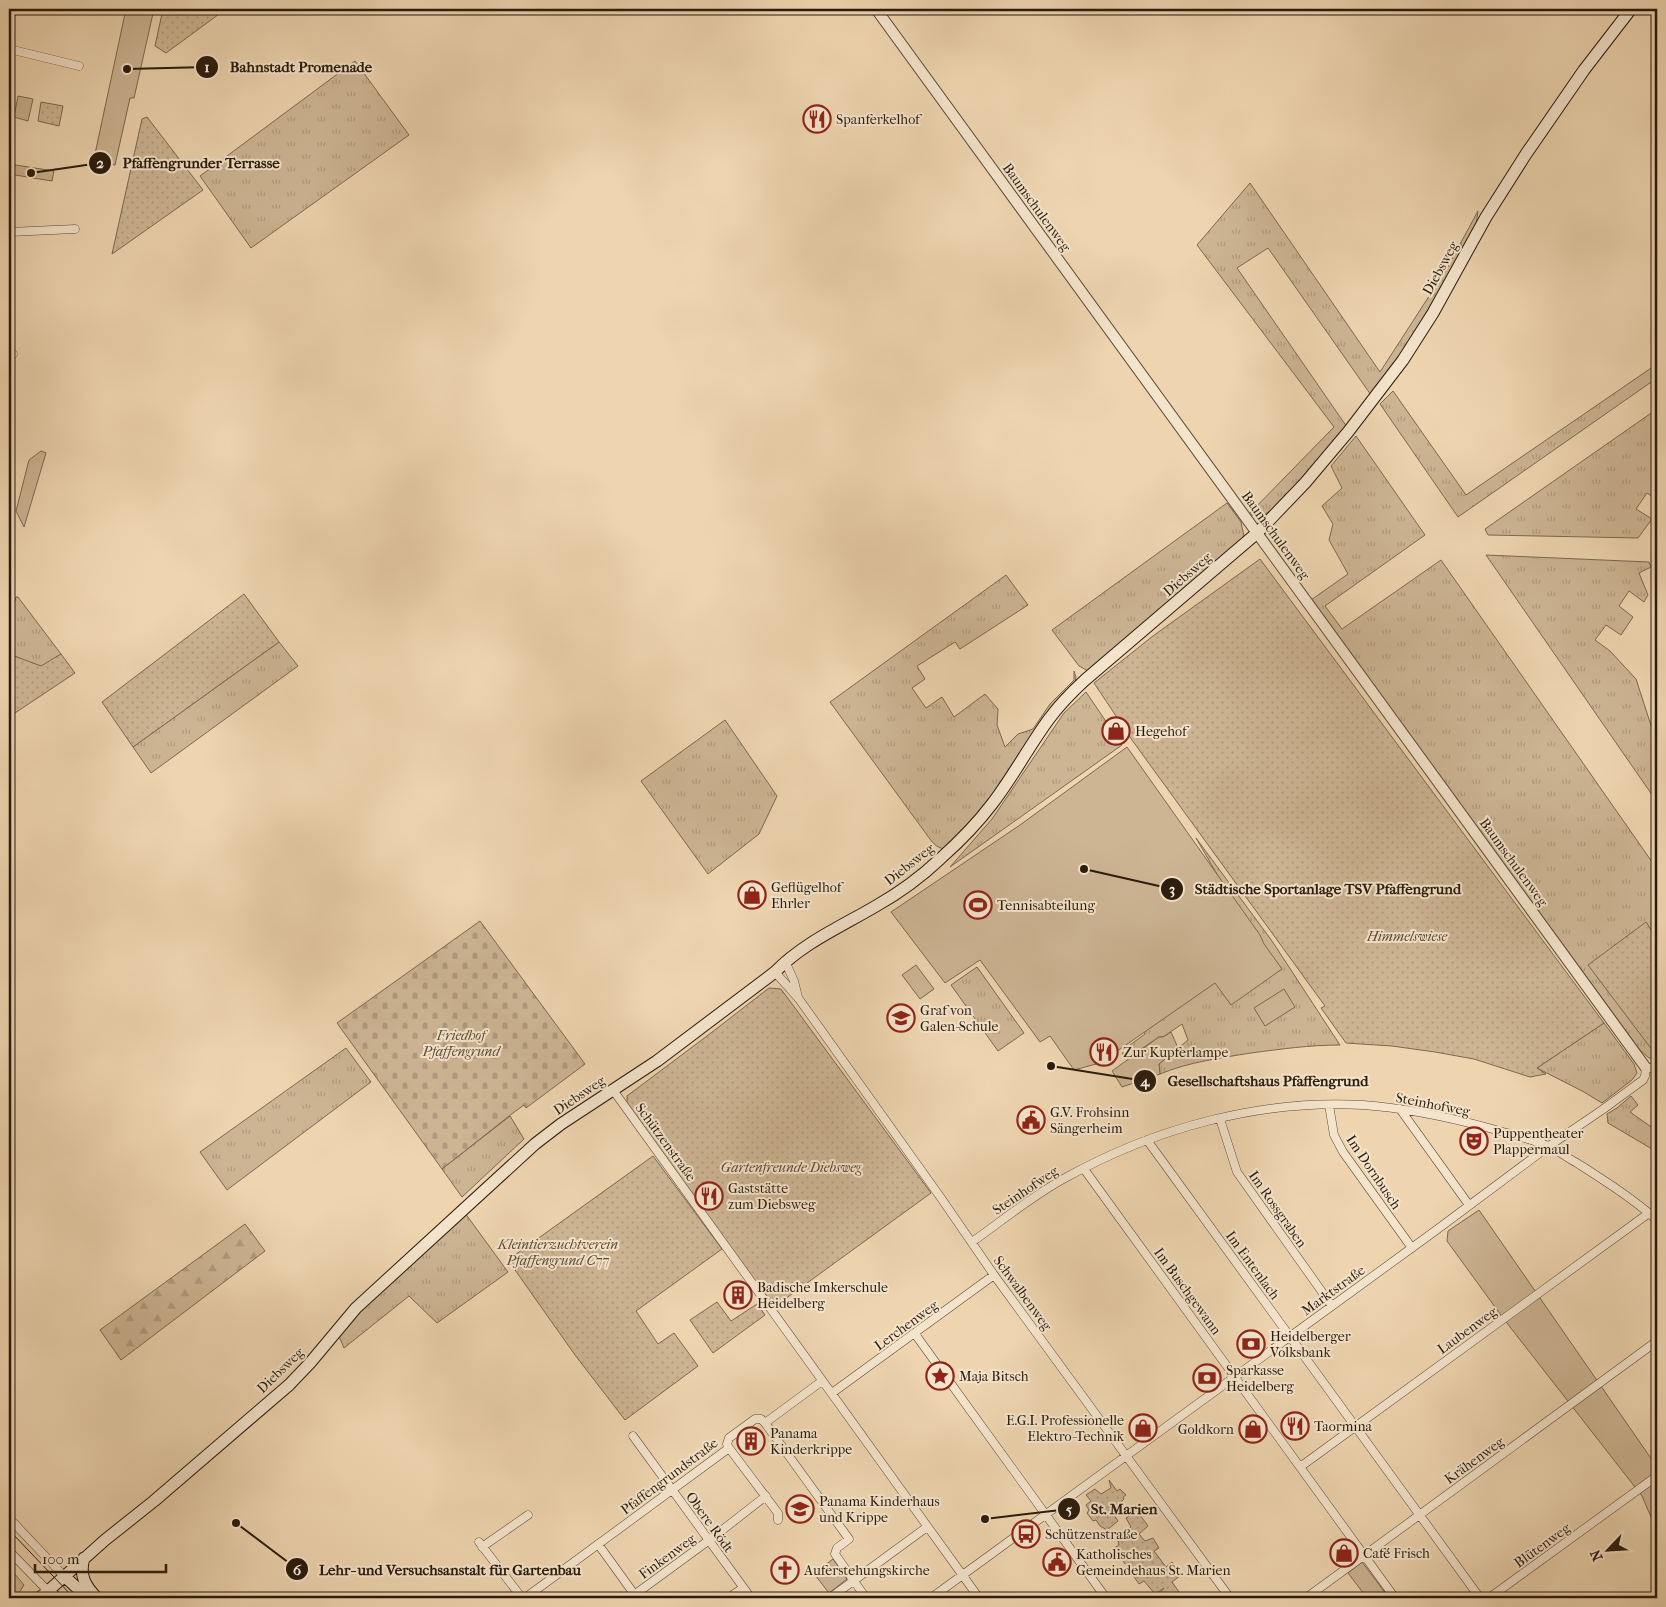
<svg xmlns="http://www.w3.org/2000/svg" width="1666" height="1607" viewBox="0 0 1666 1607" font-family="'IM FELL French Canon',serif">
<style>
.grass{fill:url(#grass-tufts);stroke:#7c6850}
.forest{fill:url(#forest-firs);stroke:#7c6850}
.cemetery{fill:url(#cemetery-stones);stroke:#7c6850}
.park{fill:#cdb594;stroke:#7c6850}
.garden{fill:url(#garden-dots);stroke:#7c6850}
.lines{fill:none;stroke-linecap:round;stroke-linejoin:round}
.minor-casing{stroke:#5b4a35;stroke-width:9}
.tertiary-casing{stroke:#5b4a35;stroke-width:12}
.secondary-casing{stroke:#2a1b0c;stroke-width:13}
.minor{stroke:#f4e4cc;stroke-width:8}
.tertiary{stroke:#f4e4cc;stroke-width:10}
.secondary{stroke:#f4e4cc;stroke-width:11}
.tram{stroke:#2a1b0c;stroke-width:1}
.labels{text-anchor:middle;stroke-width:4;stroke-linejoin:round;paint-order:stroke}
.poi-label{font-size:14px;fill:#2a1b0c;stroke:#f4e4cc;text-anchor:start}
.street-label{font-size:14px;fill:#2a1b0c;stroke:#f4e4cc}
.park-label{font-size:14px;font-style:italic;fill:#5b4935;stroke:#f4e4cc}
.leader{fill:none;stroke:#2a1b0c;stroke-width:2}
.callout-dot{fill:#2a1b0c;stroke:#f4e4cc;stroke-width:2}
.mark-label{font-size:15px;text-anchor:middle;font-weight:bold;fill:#fff}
.callout-label{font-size:15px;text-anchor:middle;font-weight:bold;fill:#2a1b0c;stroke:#f4e4cc;stroke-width:4;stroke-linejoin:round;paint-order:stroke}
</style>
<defs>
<pattern id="grass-tufts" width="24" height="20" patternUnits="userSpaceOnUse" patternTransform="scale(1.25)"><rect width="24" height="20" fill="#cdb594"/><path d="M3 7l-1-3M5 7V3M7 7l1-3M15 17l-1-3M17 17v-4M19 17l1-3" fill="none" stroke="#b09b7e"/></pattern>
<pattern id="forest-firs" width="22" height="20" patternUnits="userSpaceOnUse" patternTransform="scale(1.25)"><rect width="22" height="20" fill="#cdb594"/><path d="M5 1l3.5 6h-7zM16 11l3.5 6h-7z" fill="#b09b7e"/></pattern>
<pattern id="cemetery-stones" width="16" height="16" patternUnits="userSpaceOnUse" patternTransform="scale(1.25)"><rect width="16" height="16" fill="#cdb594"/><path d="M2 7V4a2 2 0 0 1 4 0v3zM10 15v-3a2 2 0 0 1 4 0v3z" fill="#b09b7e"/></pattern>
<pattern id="garden-dots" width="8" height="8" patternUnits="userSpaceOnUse" patternTransform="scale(1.25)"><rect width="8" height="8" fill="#cdb594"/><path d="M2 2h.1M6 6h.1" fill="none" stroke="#b09b7e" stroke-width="1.8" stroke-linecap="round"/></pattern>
</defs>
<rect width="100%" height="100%" fill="#eed5b0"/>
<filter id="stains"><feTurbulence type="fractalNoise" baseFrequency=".004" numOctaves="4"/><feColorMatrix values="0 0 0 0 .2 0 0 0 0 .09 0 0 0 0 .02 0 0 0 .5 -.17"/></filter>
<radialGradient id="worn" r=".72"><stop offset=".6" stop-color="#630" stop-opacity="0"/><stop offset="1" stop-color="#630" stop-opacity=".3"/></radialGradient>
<path class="grass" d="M355 61 409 135 251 248 200 176Z
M1250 183 1380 372 1446 270 1478 211 1476 225 1452 269 1401 355 1371 395 1268 248 1237 268 1347 427 1286 496 1270 511 1262 516H1256L1249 514 1334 427 1197 245Z
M1657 364V378L1458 517 1380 404 1393 391 1466 495Z
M1657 409V475L1655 478 1657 480V500L1647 493 1636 509 1652 519 1638 538 1488 535 1485 529Z
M1356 436 1425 535 1325 606 1342 629 1441 560 1657 869V939L1646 923 1657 1057 1656 1055 1653 1058H1649L1640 1050 1311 600 1348 574 1329 540 1333 524 1322 506 1342 488 1331 466Z
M1227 503 1241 522 1244 536 1240 541 1088 671 1079 666 1052 630Z
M1486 555 1649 562 1651 567 1639 573 1648 595 1644 602 1629 591 1619 606 1633 617 1621 635 1606 625 1595 640 1610 651 1636 679 1657 744V802Z
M1006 575 1028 605 960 649 955 642 917 666 925 679 912 688 926 708 942 697 954 717 985 694 998 709 997 725 1005 747 1018 734 1033 729 1050 704 1074 680V671L1076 677 1075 683 1036 728 985 805 945 849C936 848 932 842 927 835L830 702Z
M16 597H18L61 654 41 667 9 654V621Z
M279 642 298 666 151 773 133 747Z
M1086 692 1122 745 950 867 992 819 1064 713Z
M725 720 777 796 759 834 708 874 641 781Z
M1196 838 1272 941 1340 1045C1310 1045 1281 1049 1251 1053 1220 1058 1189 1062 1160 1074L1159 1064 1188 1040 1182 1024 1163 1037H1159L1128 1058 1122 1054 1126 1048 1145 1034 1138 1021 1236 907Z
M977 967 1024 1033 998 1051 951 985Z
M1604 1023 1634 1064 1637 1073 1632 1080 1602 1103 1584 1092 1537 1068Z
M346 1048 371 1082 227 1190 200 1152Z
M1631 1096 1638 1105 1630 1112 1657 1131V1152L1608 1123 1607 1114 1617 1108Z
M510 1116 524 1139 462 1197 442 1169Z
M465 1213 508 1272 437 1323 409 1296 344 1348 339 1336 341 1330Z
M9 1567 24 1585 16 1598H9Z"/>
<path class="forest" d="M245 1224 265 1251 121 1360 100 1330Z"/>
<path class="cemetery" d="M480 921 585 1064 526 1108 524 1105 513 1113 442 1169 337 1023Z"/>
<path class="park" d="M126 9H154L134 98H130L115 165 103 163 95 154Z
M18 96 33 99 28 121 14 117Z
M9 164 54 171 52 181 9 174Z
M41 451 46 453 24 527 16 511 29 460Z
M1127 747 1260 935 1264 944 1282 969 1231 1005 1215 983 1100 1063 1074 1070 1050 1036 1040 1042 980 960 945 983 891 912 1020 825Z
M916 965 934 989 920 999 902 975Z
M1284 989 1295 1007 1265 1026 1254 1008Z
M1171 1032 1178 1048 1159 1064 1160 1074 1122 1087 1112 1071 1159 1037H1163Z
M1479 1210 1657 1467V1531L1642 1496 1503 1318 1447 1241 1448 1231Z
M833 1559 847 1579 829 1593 815 1575 816 1572Z
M1362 1562 1389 1598H1367L1348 1573Z"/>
<path class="garden" d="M163 9H226L166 53 155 46Z
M41 102 63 106 59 126 38 121Z
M147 117 203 190 112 254 142 119Z
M1260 559 1604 1023 1537 1068 1546 1074 1530 1077 1474 1059 1435 1052 1392 1046 1346 1043 1321 1008 1325 1006 1132 740 1094 683 1153 636Z
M244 594 279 642 133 747 102 702Z
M9 654 41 666 61 654 75 673 9 717Z
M1646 922 1657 939V1054L1656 1055 1588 965Z
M769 988 781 989 931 1193 774 1307 627 1106V1096L707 1036Z
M653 1156 722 1249 636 1311 658 1344 674 1333 698 1366 625 1420 575 1355 508 1260Z
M717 1302 731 1321 757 1304 765 1315 713 1353 690 1320Z
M1109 1480 1117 1491 1120 1489 1126 1495 1123 1497 1124 1499 1110 1513 1114 1515 1118 1521 1107 1530 1100 1526 1096 1520 1093 1521 1087 1513 1089 1510 1086 1505 1091 1501 1086 1495 1095 1489 1101 1494 1111 1488Z
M1137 1511 1148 1526 1139 1534 1145 1541 1153 1538 1159 1548 1154 1551 1166 1567 1172 1562 1181 1575 1172 1582 1179 1592 1175 1595 1177 1598H1156L1164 1588 1155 1594 1144 1581 1139 1584 1119 1555 1112 1559 1107 1553 1119 1545 1117 1536 1131 1527 1126 1518Z"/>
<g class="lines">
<g class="minor-casing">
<path id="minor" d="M9 49 79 66
M9 232 75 229
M9 354H13
M785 961 794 981 798 997
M775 972 799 999 941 1198 994 1275 1230 1598
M613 1090 979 1598
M1329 1105 1334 1135 1343 1152 1412 1248
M1400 1109 1469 1205
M1220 1119 1237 1172 1332 1306
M1147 1140 1480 1598
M1084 1169 1395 1598
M972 1242C1003 1220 1032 1196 1065 1178 1155 1128 1261 1099 1363 1105 1406 1108 1448 1117 1489 1128 1509 1134 1529 1138 1548 1146 1558 1150 1567 1158 1577 1163 1605 1181 1632 1198 1657 1220
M915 1334 1106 1598
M832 1393 994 1275
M765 1423 849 1539 837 1548 835 1554 866 1598
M633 1436 751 1598
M729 1448 778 1513V1520
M1300 1467 1649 1213
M9 1518 64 1576
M479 1542 522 1598
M598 1544 637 1598
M482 1547 528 1515
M9 1551 48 1591
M525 1598 729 1448 727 1444 729 1438 755 1419H761L765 1423 822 1381
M630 1598 712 1538 766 1496
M728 1598 743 1588
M830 1598 927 1527
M931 1598 1435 1231 1549 1146 1602 1110 1643 1080 1645 1076 1646 1068H1654L1657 1071
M1306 1598 1657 1341
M1489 1598 1657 1476"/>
</g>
<g class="tertiary-casing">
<path id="tertiary" d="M876 9 1646 1068
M38 1598 48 1591"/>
</g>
<g class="secondary-casing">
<path id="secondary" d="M84 1558C79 1575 85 1586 97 1598
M64 1576 88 1598
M56 1598 48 1591 105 1540 154 1501 289 1385 310 1363 356 1308 535 1144 561 1124 657 1061 775 972C803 943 842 926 876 906 899 893 921 877 940 859 959 842 977 824 992 804 1013 777 1029 746 1049 719 1060 704 1072 692 1085 680L1257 533 1305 483 1348 432 1403 360 1433 313 1486 217 1526 154 1584 70 1631 9"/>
</g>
<use href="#minor" class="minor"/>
<use href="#tertiary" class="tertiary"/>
<use href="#secondary" class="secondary"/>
<path class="tram" d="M9 1530 74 1598"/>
</g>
<defs>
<g id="restaurant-ring" transform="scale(1.4375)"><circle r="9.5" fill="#f4e4cc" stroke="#8f2418" stroke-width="1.5"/><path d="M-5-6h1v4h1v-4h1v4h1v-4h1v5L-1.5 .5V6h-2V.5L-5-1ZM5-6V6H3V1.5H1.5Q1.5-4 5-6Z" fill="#8f2418"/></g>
<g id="shop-ring" transform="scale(1.4375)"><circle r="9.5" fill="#f4e4cc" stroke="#8f2418" stroke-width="1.5"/><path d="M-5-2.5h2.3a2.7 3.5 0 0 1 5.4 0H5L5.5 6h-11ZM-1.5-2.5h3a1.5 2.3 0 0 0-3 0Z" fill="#8f2418"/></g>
<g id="stadium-ring" transform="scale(1.4375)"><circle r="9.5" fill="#f4e4cc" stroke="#8f2418" stroke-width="1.5"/><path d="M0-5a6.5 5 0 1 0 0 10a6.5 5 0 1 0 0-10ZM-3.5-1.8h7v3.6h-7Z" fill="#8f2418"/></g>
<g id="school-ring" transform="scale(1.4375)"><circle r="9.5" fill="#f4e4cc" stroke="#8f2418" stroke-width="1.5"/><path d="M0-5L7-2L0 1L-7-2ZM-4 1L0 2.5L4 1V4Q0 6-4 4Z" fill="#8f2418"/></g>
<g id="civic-ring" transform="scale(1.4375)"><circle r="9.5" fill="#f4e4cc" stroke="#8f2418" stroke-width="1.5"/><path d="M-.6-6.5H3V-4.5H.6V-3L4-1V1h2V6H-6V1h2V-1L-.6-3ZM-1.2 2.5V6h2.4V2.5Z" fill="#8f2418"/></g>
<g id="theatre-ring" transform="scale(1.4375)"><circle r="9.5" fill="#f4e4cc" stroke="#8f2418" stroke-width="1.5"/><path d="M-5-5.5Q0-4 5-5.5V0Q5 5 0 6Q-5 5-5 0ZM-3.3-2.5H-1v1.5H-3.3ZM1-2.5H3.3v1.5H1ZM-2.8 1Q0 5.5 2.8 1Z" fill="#8f2418"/></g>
<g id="building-ring" transform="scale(1.4375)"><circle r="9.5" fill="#f4e4cc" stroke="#8f2418" stroke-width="1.5"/><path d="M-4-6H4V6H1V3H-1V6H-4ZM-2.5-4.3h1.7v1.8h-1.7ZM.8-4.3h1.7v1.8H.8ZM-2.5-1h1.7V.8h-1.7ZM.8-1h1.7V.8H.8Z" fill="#8f2418"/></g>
<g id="bank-ring" transform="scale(1.4375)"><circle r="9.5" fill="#f4e4cc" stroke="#8f2418" stroke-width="1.5"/><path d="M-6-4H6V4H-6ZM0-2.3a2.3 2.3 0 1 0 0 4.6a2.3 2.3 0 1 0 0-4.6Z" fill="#8f2418"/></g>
<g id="sight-ring" transform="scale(1.4375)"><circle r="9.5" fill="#f4e4cc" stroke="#8f2418" stroke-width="1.5"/><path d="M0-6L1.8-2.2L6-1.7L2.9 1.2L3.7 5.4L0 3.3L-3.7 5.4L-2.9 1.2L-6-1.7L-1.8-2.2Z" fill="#8f2418"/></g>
<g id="bus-ring" transform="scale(1.4375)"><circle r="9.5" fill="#f4e4cc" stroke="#8f2418" stroke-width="1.5"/><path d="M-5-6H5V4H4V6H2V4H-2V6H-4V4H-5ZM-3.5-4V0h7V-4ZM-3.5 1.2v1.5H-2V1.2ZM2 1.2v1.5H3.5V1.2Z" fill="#8f2418"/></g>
<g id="church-ring" transform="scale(1.4375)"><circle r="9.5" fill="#f4e4cc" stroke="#8f2418" stroke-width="1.5"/><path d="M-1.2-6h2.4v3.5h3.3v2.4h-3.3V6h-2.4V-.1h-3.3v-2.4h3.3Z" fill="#8f2418"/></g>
</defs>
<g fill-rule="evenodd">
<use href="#restaurant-ring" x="817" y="119"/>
<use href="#shop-ring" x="1116" y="731"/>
<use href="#shop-ring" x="752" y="895"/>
<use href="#stadium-ring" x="978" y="905"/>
<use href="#school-ring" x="901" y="1018"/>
<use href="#restaurant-ring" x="1104" y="1052"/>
<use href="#civic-ring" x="1031" y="1120"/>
<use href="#theatre-ring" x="1474" y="1141"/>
<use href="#restaurant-ring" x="709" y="1196"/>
<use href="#building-ring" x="738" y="1295"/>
<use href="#bank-ring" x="1251" y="1344"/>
<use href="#sight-ring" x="940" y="1376"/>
<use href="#bank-ring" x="1207" y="1378"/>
<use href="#restaurant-ring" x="1295" y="1426"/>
<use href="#shop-ring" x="1143" y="1428"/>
<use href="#shop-ring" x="1253" y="1429"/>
<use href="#building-ring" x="751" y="1441"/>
<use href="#school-ring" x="800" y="1509"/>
<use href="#bus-ring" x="1026" y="1534"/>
<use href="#shop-ring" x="1344" y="1553"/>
<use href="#civic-ring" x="1057" y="1562"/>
<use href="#church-ring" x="785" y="1570"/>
</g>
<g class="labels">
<g class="poi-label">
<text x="836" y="124">Spanferkelhof</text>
<text x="1135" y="736">Hegehof</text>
<text x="771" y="892">Geflügelhof<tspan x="771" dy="16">Ehrler</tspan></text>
<text x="997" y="910">Tennisabteilung</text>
<text x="920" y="1015">Graf von<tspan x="920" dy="16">Galen-Schule</tspan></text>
<text x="1123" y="1057">Zur Kupferlampe</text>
<text x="1050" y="1117">G.V. Frohsinn<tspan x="1050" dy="16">Sängerheim</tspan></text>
<text x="1493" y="1138">Puppentheater<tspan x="1493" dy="16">Plappermaul</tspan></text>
<text x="728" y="1193">Gaststätte<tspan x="728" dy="16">zum Diebsweg</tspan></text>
<text x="757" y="1292">Badische Imkerschule<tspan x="757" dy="16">Heidelberg</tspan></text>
<text x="1270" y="1341">Heidelberger<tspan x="1270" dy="16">Volksbank</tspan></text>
<text x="1226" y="1375">Sparkasse<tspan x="1226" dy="16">Heidelberg</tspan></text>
<text x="959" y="1381">Maja Bitsch</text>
<text x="1124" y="1425" text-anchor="end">E.G.I. Professionelle<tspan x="1124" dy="16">Elektro-Technik</tspan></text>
<text x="1314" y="1431">Taormina</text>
<text x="1234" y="1434" text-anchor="end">Goldkorn</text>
<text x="770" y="1438">Panama<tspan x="770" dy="16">Kinderkrippe</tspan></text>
<text x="819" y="1506">Panama Kinderhaus<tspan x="819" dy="16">und Krippe</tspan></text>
<text x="1045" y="1539">Schützenstraße</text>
<text x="1363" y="1558">Café Frisch</text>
<text x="1076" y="1559">Katholisches<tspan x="1076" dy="16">Gemeindehaus St. Marien</tspan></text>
<text x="804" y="1575">Auferstehungskirche</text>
</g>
<g class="street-label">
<text transform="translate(1037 207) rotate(54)" y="5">Baumschulenweg</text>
<text transform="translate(1440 268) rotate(-61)" y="5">Diebsweg</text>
<text transform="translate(1276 535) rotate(54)" y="5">Baumschulenweg</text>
<text transform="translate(1187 574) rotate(-41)" y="5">Diebsweg</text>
<text transform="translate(1514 862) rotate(54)" y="5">Baumschulenweg</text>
<text transform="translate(909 864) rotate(-38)" y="5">Diebsweg</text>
<text transform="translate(579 1095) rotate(-34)" y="5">Diebsweg</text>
<text transform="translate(1433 1104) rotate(11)" y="5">Steinhofweg</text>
<text transform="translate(666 1142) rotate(54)" y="5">Schützenstraße</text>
<text transform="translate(1374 1172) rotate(56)" y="5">Im Dornbusch</text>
<text transform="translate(1025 1190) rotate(-34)" y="5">Steinhofweg</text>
<text transform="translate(1278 1209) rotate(55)" y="5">Im Rossgraben</text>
<text transform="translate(1253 1265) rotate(54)" y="5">Im Entenlach</text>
<text transform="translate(1333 1290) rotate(-36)" y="5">Marktstraße</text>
<text transform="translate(1188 1291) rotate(54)" y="5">Im Buschgewann</text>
<text transform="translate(1023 1293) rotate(54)" y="5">Schwalbenweg</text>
<text transform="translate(906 1325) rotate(-36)" y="5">Lerchenweg</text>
<text transform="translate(1467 1330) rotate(-36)" y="5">Laubenweg</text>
<text transform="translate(280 1370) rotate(-44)" y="5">Diebsweg</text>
<text transform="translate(1474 1460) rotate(-36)" y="5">Krähenweg</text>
<text transform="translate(669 1476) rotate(-37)" y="5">Pfaffengrundstraße</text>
<text transform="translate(710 1522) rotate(54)" y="5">Obere Rödt</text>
<text transform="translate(1542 1545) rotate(-36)" y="5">Blütenweg</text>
<text transform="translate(667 1556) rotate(-36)" y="5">Finkenweg</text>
</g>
<g class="park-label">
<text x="1407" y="941">Himmelswiese</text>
<text x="461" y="1040">Friedhof<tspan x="461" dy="16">Pfaffengrund</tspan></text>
<text x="791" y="1172">Gartenfreunde Diebsweg</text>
<text x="558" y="1249">Kleintierzuchtverein<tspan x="558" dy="16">Pfaffengrund C77</tspan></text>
</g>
</g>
<path class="leader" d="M127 69L207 67M31 173L100 163M1084 869L1172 889M1051 1066L1145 1081M985 1519L1069 1509M236 1523L297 1569"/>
<g class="callout-dot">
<circle cx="127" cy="69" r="5"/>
<circle cx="31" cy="173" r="5"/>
<circle cx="1084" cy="869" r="5"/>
<circle cx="1051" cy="1066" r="5"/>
<circle cx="985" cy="1519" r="5"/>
<circle cx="236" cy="1523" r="5"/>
<circle cx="207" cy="67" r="12"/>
<circle cx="100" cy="163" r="12"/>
<circle cx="1172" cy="889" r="12"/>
<circle cx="1145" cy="1081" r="12"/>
<circle cx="1069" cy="1509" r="12"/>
<circle cx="297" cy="1569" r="12"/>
</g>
<g class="mark-label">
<text x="207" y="72">1</text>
<text x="100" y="168">2</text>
<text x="1172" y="894">3</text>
<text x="1145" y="1086">4</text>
<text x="1069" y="1514">5</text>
<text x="297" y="1575">6</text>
</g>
<g class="callout-label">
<text x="301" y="72">Bahnstadt Promenade</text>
<text x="201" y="168">Pfaffengrunder Terrasse</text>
<text x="1328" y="894">Städtische Sportanlage TSV Pfaffengrund</text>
<text x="1268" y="1086">Gesellschaftshaus Pfaffengrund</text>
<text x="1124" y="1514">St. Marien</text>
<text x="450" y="1575">Lehr- und Versuchsanstalt für Gartenbau</text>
</g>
<rect width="1666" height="1607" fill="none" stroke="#eed5b0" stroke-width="30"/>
<rect x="10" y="10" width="1646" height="1587" fill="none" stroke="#2a1b0c" stroke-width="2.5"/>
<rect x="15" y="15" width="1636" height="1577" fill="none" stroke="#2a1b0c"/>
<g transform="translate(1608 1550) rotate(245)" stroke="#f4e4cc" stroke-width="4" paint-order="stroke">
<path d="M0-4L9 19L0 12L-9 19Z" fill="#2a1b0c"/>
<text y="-8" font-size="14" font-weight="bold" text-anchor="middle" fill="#2a1b0c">N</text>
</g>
<path d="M35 1564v8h131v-8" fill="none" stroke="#2a1b0c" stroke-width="2.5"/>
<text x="42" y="1564" font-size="15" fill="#2a1b0c" stroke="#f4e4cc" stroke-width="4" paint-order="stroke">100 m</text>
<rect width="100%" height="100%" filter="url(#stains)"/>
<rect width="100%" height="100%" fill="url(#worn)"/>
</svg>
